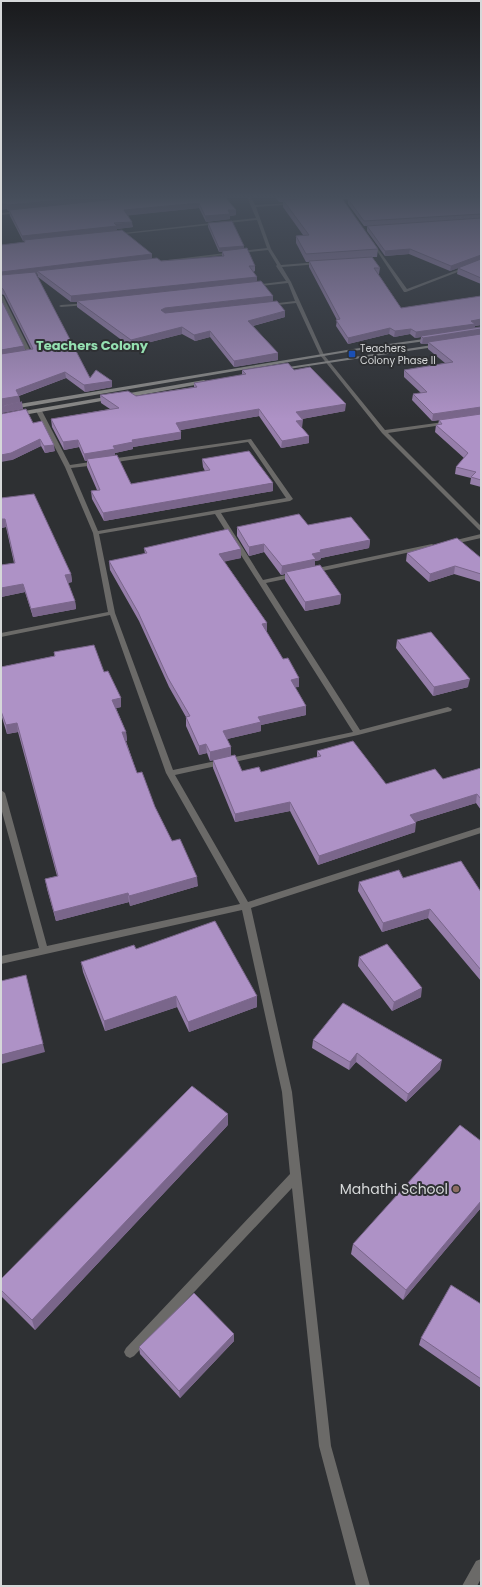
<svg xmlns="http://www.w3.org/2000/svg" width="482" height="1587" viewBox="0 0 482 1587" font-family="Poppins,sans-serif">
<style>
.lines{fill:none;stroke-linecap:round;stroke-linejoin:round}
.street{fill:#6b6a68;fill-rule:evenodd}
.secondary{fill:#8b8a88;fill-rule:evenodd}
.wall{fill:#967eaa}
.shaded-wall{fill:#7a668b}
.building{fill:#ae92c6;stroke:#7a668b}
.transit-dot{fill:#1a4fb4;stroke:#2e3033;stroke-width:1.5}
.education-dot{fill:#8d6e63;stroke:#2e3033;stroke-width:1.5}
.labels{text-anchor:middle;stroke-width:4;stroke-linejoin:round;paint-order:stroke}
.far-poi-label{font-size:10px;fill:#d6d8d9;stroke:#2e3033;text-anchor:start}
.far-district-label{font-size:13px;font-weight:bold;fill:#95e0b1;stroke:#2e3033}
.near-poi-label{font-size:14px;fill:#d6d8d9;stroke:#2e3033;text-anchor:end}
</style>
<rect width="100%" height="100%" fill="#2e3033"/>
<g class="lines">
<path class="street" d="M247 197H251L255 205 294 203 296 204 256 207 271 249 281 265 319 262 321 263 319 264 282 267 291 282 324 355 385 430 451 421V423L449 424 388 433 481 526V531L479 530 382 433 320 355 296 303 268 306V304H270L295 301 288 283 252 287V285H254L286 281 276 266 277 265 268 250 153 263 151 262 267 248 257 220 116 235 114 234 256 218Z
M20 211 19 213 1 215V213Z
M371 242H373L407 289 481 261V263L406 292H404Z
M1 295 3 296 32 354V355L26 356 24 355 27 353 1 300Z
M89 303V304L87 305 61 307 59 306 61 305Z
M39 409 42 411 70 465 97 461 100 463 97 465 71 468 98 531 286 498 248 442 110 463 107 461 110 459 251 439 293 499 290 501 221 513 263 580 295 573 298 575 295 577 266 583 360 730 448 707 452 709 451 711 358 735 175 775 248 902 481 827V833L251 908 292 1092 331 1446 370 1586H356L319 1446 292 1188 134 1356 130 1358 126 1356 124 1352 126 1348 290 1174 282 1092 242 910 1 964V956L39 948 1 808V790L5 793 47 946 240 904 166 773 110 615 1 637V633L108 612 93 533 65 467 36 411ZM215 514 353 732 173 770 115 613 99 534Z
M481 534V538L450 545 447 543 448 542Z
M432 544 435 546 434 547 313 573 310 571 313 569Z
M481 1559V1579L477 1586H462L476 1561Z"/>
<path class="secondary" d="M431 338H433V340L353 351 1 411V407L353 349Z
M439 344 441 345V346L282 370 280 369 282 368Z
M204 380 206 381V383L124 398 121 396 124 394Z
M111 396 113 397V399L1 419V415Z"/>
</g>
<path class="wall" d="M1 197H225L236 215 230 216V219L206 222 199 208 128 215 133 227 117 229V231L152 254V259L161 261 222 256V252H219L208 227V223L244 248 255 266V271L253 272 257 277V282L273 296V301L285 317 253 326 278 353V360L234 367 210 337 195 341 182 334 131 347 77 307V302H71L38 277 37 273 36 274 90 378 112 381V387L85 392 66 378 19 396 20 402 23 409 1 413 24 346 25 350 31 349 4 295 1 294V245L24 242V241H23L10 216 9 211H8Z
M275 197H340H339L378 249 377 257H372L380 268 379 274H378L401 308 481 296V325L475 326 474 328H481V487L470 484 471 478 455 474 456 467 464 458 435 432 436 425H438L439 420 455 418 432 421 412 400 413 394 421 393 404 377V370L445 363 428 349V344H422L420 343 421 337 415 338 410 334 394 337 389 334 348 344 336 326 337 320 309 267V262H306L296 243V236L303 235 283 207V202H279Z
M341 197H481V284L457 274 458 268 450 271 409 254 385 256 367 231V226H364L348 204V199H344Z
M242 370H294L345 411 302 419V428L309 436V443L281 448 259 416 180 430 181 432V439L133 447V449L115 453V455L131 484 205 471 203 467 202 459 273 491 104 521 92 499 91 491 97 490 87 467V461H85L79 447 64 450 52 427 51 419 110 409 101 403 100 395 136 396 194 387V383L242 375Z
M33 423 55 451 45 453 41 446 12 460Z
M1 498 71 574 72 582 68 583 75 601 76 609 33 617 25 592 1 597V565L14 563 6 527 1 528Z
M308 525 370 540 369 548 321 558 320 560 315 561V566L341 595 340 604 305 611 285 580V574L281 575 264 552 249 556 237 536V527Z
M144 548 241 558 224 561 267 623V631H266L283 659 299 678V687H295L306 706V715L261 725V731L227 739 231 756 242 771 261 772 317 757V751L386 784 443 779 481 768V810L476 803 415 822V832L318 865 290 811 235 822 213 768V760L210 761 207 753 199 755 186 726V717L169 687 139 621 110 570 109 561 145 554Z
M407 553 481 558V582L454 574 429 582 406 561Z
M397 640 468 687 433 696 396 648Z
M54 652 104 672 121 707 116 708 126 732 127 741H126L137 773 155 807 172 841 198 886 130 906 129 902 56 921 47 889 45 879 57 876 18 732 7 734 1 714V667L54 656Z
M403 878 481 892V981L428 918 382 932 358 891 359 882Z
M136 949 257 996V1007L189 1032 177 1007 105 1031 83 972 81 962Z
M359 957 421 997 392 1011 358 966Z
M313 1040 440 1069 406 1102 356 1062 349 1070 312 1048Z
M228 1125 35 1330 1 1296V1279Z
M481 1141V1210L480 1209 403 1300 351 1254 353 1244Z
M481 1304V1388L419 1345 421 1338Z
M234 1341 180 1398 140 1354 139 1347Z"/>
<path class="shaded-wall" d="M93 197H147L8 211 7 205Z
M199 203V208L124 216V210Z
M1 204H6L7 209 1 210Z
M228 210H236V215L230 216V219L206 222 205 216Z
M132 222 133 227 117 229V231L23 241 22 236Z
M244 246V249L219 252V248Z
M410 249 409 254 385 256V251Z
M152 254V259L37 271V273L1 278V272Z
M481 255V260L450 271 451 266Z
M257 277V283L77 301V302H71V296Z
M273 296V302L165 315 161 310 165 308Z
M285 311V317L248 327V321Z
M481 319V325L475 326 474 330 421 336V337L415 338 416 332Z
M182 327V334L131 347V340Z
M390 328 389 334 348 344V338Z
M411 329 410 334 394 337 395 331Z
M481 329V336L428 342V344H422L423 338Z
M210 331V337L195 341 194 335Z
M24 346 25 352 1 356V350Z
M278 353V360L234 367V361Z
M65 372 66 378 18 396H19L20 402 1 406V399L16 390Z
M112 381V387L85 392 84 385Z
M22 402 23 409 1 413V407Z
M346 404 345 411 296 420V412Z
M481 407V414L432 421 433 414Z
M259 409V416L176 431V423Z
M303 420 302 428 296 429V421Z
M181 432V439L133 447V449L115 453V457L87 459V461H85L84 454 113 446 132 440Z
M309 436V443L281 448 282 441Z
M40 439 41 446 12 460 1 462V455Z
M78 440 79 447 64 450 63 442Z
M54 445 55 451 45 453 44 446Z
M273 483V491L104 521 103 513Z
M1 519H5L6 527 1 528Z
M370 540 369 548 321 558 320 560 315 561V567L286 572 285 574 281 575 282 566 320 550Z
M264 544V552L249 556V547Z
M241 549V558L219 563V554Z
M455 566 454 574 429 582 430 574Z
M71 574 72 582 66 583 65 575Z
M23 584 25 592 1 597V588Z
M341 595 340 604 305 611V602Z
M75 601 76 609 33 617 31 609Z
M267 623V631L262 632V624Z
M299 678V687L291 688V680Z
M470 679 468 687 433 696 434 687Z
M121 698V707L113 709 112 700Z
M306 706V715L261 725V731L223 740V731L258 717Z
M17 723 18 732 7 734 6 725Z
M122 732H126L127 741 123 742Z
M206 744 207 753 199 755V746Z
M231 747V756L210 761V752Z
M477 794 476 803 408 824 410 815Z
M290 802V811L235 822V814Z
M416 823 415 832 318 865 319 856Z
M197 877 198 886 130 906 129 896Z
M128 893 129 902 56 921 54 912Z
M430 909 428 918 382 932 383 923Z
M422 988 421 997 392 1011 394 1002Z
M176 996 177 1007 105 1031 104 1021Z
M257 996V1007L189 1032 188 1022Z
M43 1044 45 1052 1 1064V1055Z
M357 1053 356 1062 349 1070 350 1062Z
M442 1060 440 1069 406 1102 408 1094Z
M228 1114V1125L35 1330 32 1320Z
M481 1201V1204L480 1209 403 1300 406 1290Z
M234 1334V1341L180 1398 179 1391Z"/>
<path class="building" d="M1 197H93L7 205 6 204H1Z
M136 197H225L236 210H228L230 214 205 216 199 203 124 210 132 222 114 223 117 226 22 236 9 210Z
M341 197 378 249 306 254 296 236 309 235 283 200Z
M402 197H481V214L364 221 348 199Z
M481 218V255L451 266 410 249 385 251 367 226Z
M232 221 244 246 219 248 208 223Z
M122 230 152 254 1 272V245L25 242 24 240Z
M247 248 255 266H249L257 277 71 296 37 271 157 258 161 261 224 256 222 251Z
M372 257 380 268H374L401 308 481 296V319L471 321 475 324 416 332 411 329 395 331 390 328 348 338 336 320 340 319 309 261Z
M481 259V278L458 268Z
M35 272 90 378 96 370 112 381 84 385 65 372 16 390 19 396 1 399V354L33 349 3 289 1 288V275Z
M261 281 273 296 165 308 161 310 165 313 277 301 285 311 248 321 278 353 234 361 210 331 194 335 182 327 131 340 77 301Z
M1 299 24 346 1 350Z
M480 327 481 329 423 338 421 336Z
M481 334V407L433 414 413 394 427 392 404 370 453 362 428 342Z
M288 363 294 370 310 367 346 404 296 412 303 420 296 421 309 436 282 441 259 409 176 423 181 432 132 440 133 442 113 446 115 449 84 454 78 440 63 442 51 419 119 408 100 395 128 391 136 396 197 387 194 383 246 374 242 370Z
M22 402 1 407V406Z
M26 409 33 423 42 421 54 445 44 446 40 439 11 453 1 455V414Z
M481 414V480L471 477 476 472 456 467 468 453 436 425 442 424 439 420Z
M249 451 273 483 103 513 91 491 100 490 87 459 117 455 131 484 210 470 202 459Z
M34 494 71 574 65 575 75 601 31 609 23 584 1 588V565L15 563 5 519H1V498Z
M299 514 308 525 351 517 370 540 320 550 321 552 312 554 316 559 282 566 264 544 249 547 237 527Z
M228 529 241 549 219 554 267 623 262 624 283 659 288 658 299 678 291 680 306 706 258 717 261 722 223 731 231 747 210 752 206 744 199 746 186 717 190 716 168 678 138 612 109 561 147 553 144 548Z
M457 538 481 558V574L455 566 430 574 407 553Z
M320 565 341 595 305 602 286 572Z
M431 632 470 679 434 687 397 640Z
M94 645 104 672 108 671 121 698 112 700 126 732H122L137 773 142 772 155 807 172 841 180 839 197 877 129 896 128 893 54 912 45 879 58 876 17 723 6 725 1 711V667L55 656 54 652Z
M353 741 386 784 435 769 443 779 481 768V799L477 794 410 815 416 823 319 856 290 802 235 814 213 760 235 755 242 771 259 767 261 772 321 756 317 751Z
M461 861 481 892V970L430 909 383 923 359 882 399 870 403 878Z
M215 921 257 996 188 1022 176 996 104 1021 81 962 134 945 136 949Z
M387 944 422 988 394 1002 359 957Z
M26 975 43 1044 1 1055V981Z
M343 1003 442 1060 408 1094 357 1053 350 1062 313 1040Z
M192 1086 228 1114 32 1320 1 1290V1279Z
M460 1125 481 1141V1201L406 1290 353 1244Z
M451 1285 481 1304V1379L421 1338Z
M194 1293 234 1334 179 1391 139 1347Z"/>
<linearGradient id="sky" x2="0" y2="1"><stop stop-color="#191a1c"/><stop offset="0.47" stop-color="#464e5b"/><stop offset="1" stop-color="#464e5b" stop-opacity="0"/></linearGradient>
<rect width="482" height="419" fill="url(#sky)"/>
<rect class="transit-dot" x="348" y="350" width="8" height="8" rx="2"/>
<circle class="education-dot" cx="456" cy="1189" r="4"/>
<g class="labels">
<g class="far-poi-label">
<text x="360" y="352">Teachers<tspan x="360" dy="12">Colony Phase II</tspan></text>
</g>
<g class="far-district-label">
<text x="92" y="350">Teachers Colony</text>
</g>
<g class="near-poi-label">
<text x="448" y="1194">Mahathi School</text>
</g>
</g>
<rect width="482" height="1587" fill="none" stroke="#d6d8d9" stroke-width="4"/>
</svg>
